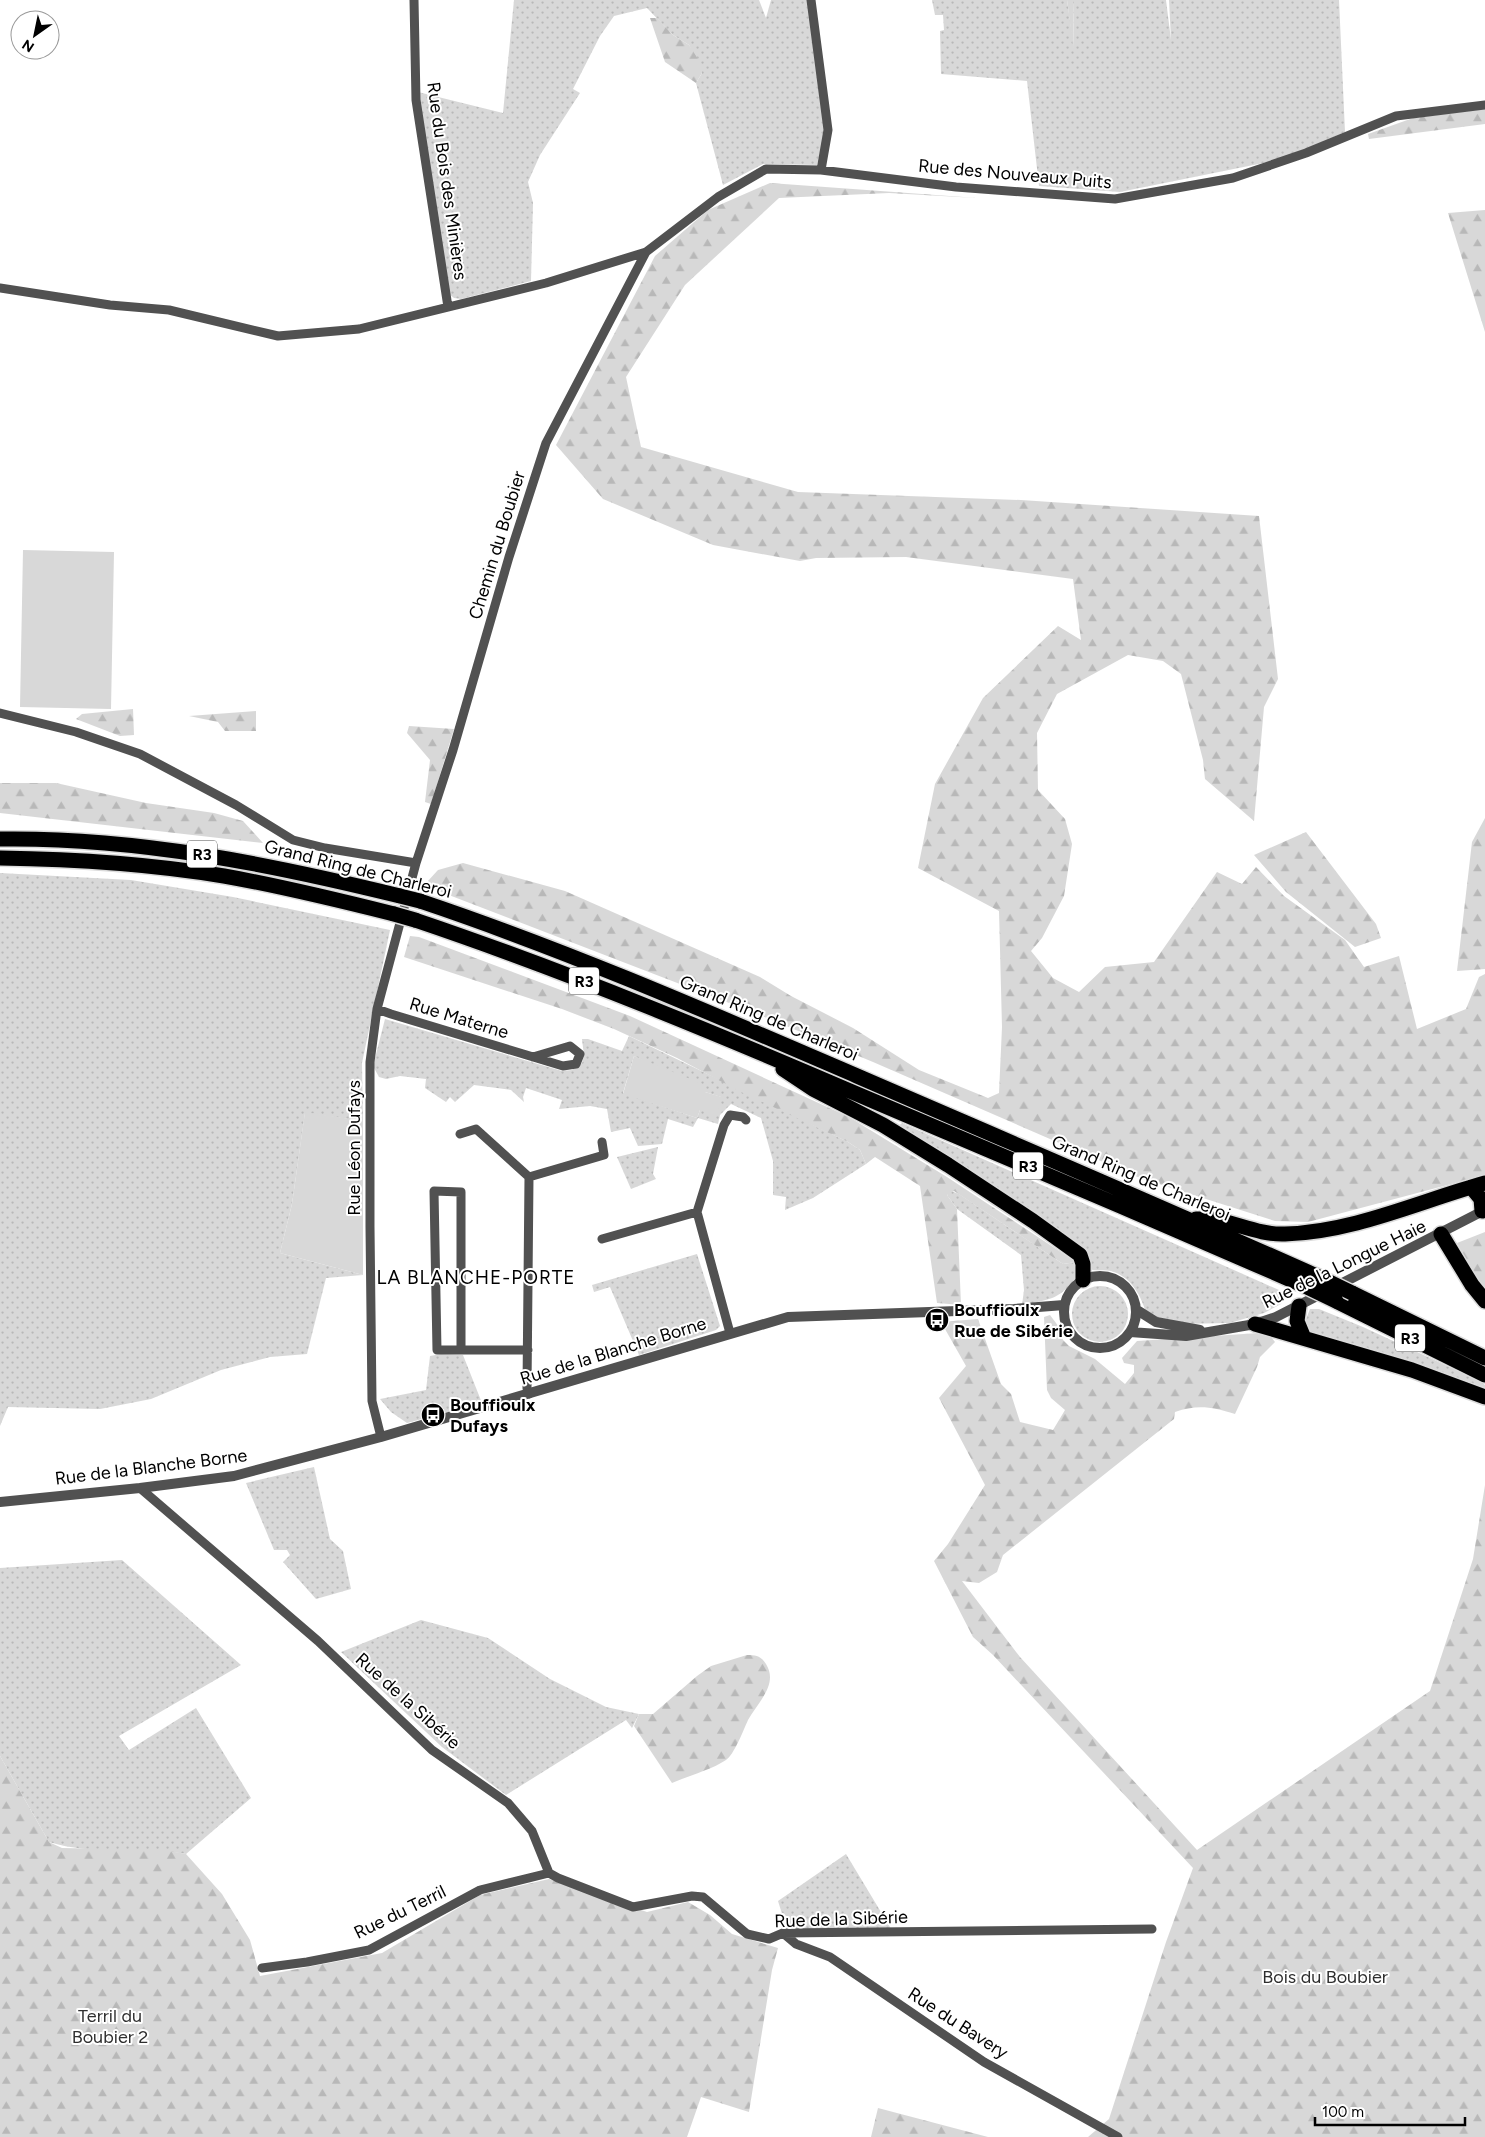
<svg xmlns="http://www.w3.org/2000/svg" width="1485" height="2137" viewBox="0 0 1485 2137" font-family="Figtree,sans-serif">
<style>
.grass{fill:url(#grass-dots);fill-rule:evenodd}
.forest{fill:url(#forest-firs)}
.park{fill:#d8d8d8}
.lines{fill:none;stroke-linecap:round;stroke-linejoin:round}
.motorway-casing{stroke:#dbdbdb;stroke-width:18}
.minor{stroke:#515151;stroke-width:9}
.tertiary{stroke:#515151;stroke-width:10}
.motorway{stroke:#000;stroke-width:15}
.motorway-bridge-casing{stroke:#dbdbdb;stroke-width:18;stroke-linecap:butt}
.motorway-bridge{stroke:#000;stroke-width:15}
.labels{text-anchor:middle;stroke-width:4;stroke-linejoin:round;paint-order:stroke}
.shield{fill:#fff;stroke:#4c4c4c;stroke-width:1}
.shield-label{font-size:16px;font-weight:bold;fill:#000}
.street-label{font-size:18px;fill:#000;stroke:#fff}
.poi-label{font-size:18px;font-weight:bold;fill:#000;stroke:#fff;text-anchor:start}
.park-label{font-size:18px;fill:#2f2f2f;stroke:#fff}
.neighbourhood-label{font-size:19px;letter-spacing:1px;fill:#000;stroke:#fff}
</style>
<defs>
<pattern id="grass-dots" width="8" height="8" patternUnits="userSpaceOnUse" patternTransform="scale(1.25)"><rect width="8" height="8" fill="#d8d8d8"/><path d="M2 2h.1M6 6h.1" fill="none" stroke="#b8b8b8" stroke-width="1.8" stroke-linecap="round"/></pattern>
<pattern id="forest-firs" width="22" height="20" patternUnits="userSpaceOnUse" patternTransform="scale(1.25)"><rect width="22" height="20" fill="#d8d8d8"/><path d="M5 1l3.5 6h-7zM16 11l3.5 6h-7z" fill="#b8b8b8"/></pattern>
</defs>
<rect width="100%" height="100%" fill="#fff"/>
<path class="grass" d="M514 0H759L766 18 771 0H808L825 132 817 165 763 164 723 185 696 83 702 73 689 45 673 35 647 8 614 16 600 36 573 89 580 93 540 155 528 182 533 203 531 281 461 299 454 298 449 294 418 92 503 113Z
M932 0H1067L1074 48 1073 0H1166L1171 40 1169 0H1339L1345 132 1283 159 1120 192 1039 186 1027 81 941 74 940 31 944 30 943 15H935Z
M0 873 131 880 233 897 390 930 362 1063 363 1121 305 1113 292 1204 280 1253 363 1275 326 1278 307 1354 270 1357 221 1370 151 1399 100 1409 8 1407 0 1426Z
M385 1019 562 1071 572 1070 582 1063 584 1056 582 1039H588L622 1051 629 1036 848 1142 860 1150 866 1164 813 1198 785 1210 786 1197 773 1195V1161L761 1118 731 1104 720 1115 718 1124 698 1118 693 1127 668 1119 662 1144 638 1146 630 1128 611 1132 607 1109 590 1106 559 1109 562 1100 526 1088 523 1097 524 1102 511 1090 474 1085 455 1102 450 1097 446 1102 425 1088 426 1079 400 1076 386 1079 379 1077 373 1066ZM634 1056 705 1092 721 1097 700 1110 697 1118 623 1093Z
M902 1123 1279 1290 1286 1295 1281 1304 1264 1313 1230 1323 1179 1324 1147 1315C1141 1296 1132 1277 1111 1271 1103 1269 1095 1272 1087 1268L896 1128Z
M658 1147 653 1174 656 1179 631 1189 617 1157Z
M951 1191 959 1194 1063 1264 1076 1262 1079 1273C1060 1300 1052 1299 1022 1305L1024 1290 1021 1255 957 1209 947 1195Z
M697 1254 720 1326 716 1330 639 1355 610 1287 594 1292 592 1285Z
M1072 1314a28 28 0 1 1 56 0a28 28 0 1 1-56 0Z
M1310 1309H1319L1363 1327 1482 1382 1485 1385V1391L1311 1335 1304 1324Z
M441 1354 463 1355 482 1403 407 1423 391 1412 380 1399 426 1390 430 1356Z
M314 1467 330 1539 343 1551 351 1589 316 1599 283 1562 290 1555 287 1550H274L246 1483Z
M122 1560 241 1665 119 1736 129 1750 196 1708 251 1798 186 1854C141 1846 93 1856 49 1842L0 1756V1568Z
M421 1620 488 1638 550 1679 606 1707 639 1714 632 1728 626 1720 506 1795 442 1747 341 1652Z
M846 1854 893 1932 788 1933 778 1901Z"/>
<path class="forest" d="M1067 0H1073L1074 54Z
M650 18H657L673 35 689 45 702 65V73L696 83 665 62Z
M1485 109V124L1369 139 1368 134 1413 118Z
M770 183 977 198 889 193 779 198 685 285 626 377 641 447 798 492 1021 500 1259 516 1278 679 1264 707 1254 821 1205 779 1203 760 1181 674 1163 661 1128 655 1057 694 1037 733 1038 790 1065 819 1072 844 1064 896 1042 938 1031 951 1053 978 1079 992 1105 967 1154 962 1217 872 1242 884 1256 867 1284 896 1345 940 1364 967 1399 956 1417 1029 1466 1009 1479 977 1485 974V1175L1308 1222 1275 1221 1140 1178 873 1062 750 1011 428 887 427 882 438 870 463 863 565 891 760 977 791 996 853 1028 919 1070 988 1098 999 1093 1002 1027 999 911 918 868 935 784 983 698 1058 626 1081 640 1073 579 906 557 816 558 800 561 713 545 603 499 556 445 655 256 708 210Z
M1485 210V332L1448 213Z
M133 709 134 735 120 736 76 719 82 714Z
M256 711V731H225L218 722 189 716Z
M409 726 454 729 431 804 425 802 430 760 407 733Z
M0 783H56L146 803 214 813 243 821 263 843 0 813Z
M1485 818V969L1457 971 1472 842Z
M1306 832 1376 924 1381 938 1355 947 1286 892 1254 855Z
M410 936 419 937 630 1016 849 1117 947 1177 1076 1262 1063 1264 954 1191 947 1195 957 1209 961 1305 937 1303 920 1186 875 1157 866 1164 860 1150 848 1142 741 1092 677 1058 614 1029 562 1009 404 957Z
M1485 1232V1296L1481 1292 1457 1243Z
M1050 1315 1059 1327 1063 1340 1069 1346 1095 1359 1125 1384 1134 1373V1365L1124 1363 1122 1358 1137 1341 1259 1333H1268L1275 1342 1260 1357 1257 1367 1235 1414C1212 1407 1198 1404 1175 1412L1174 1419 1003 1555 997 1572 979 1583 962 1581 1020 1657 1197 1850 1430 1691 1473 1559 1485 1485V2137H1088L1109 2119 1166 1942 1193 1868 993 1655 973 1637 934 1561 948 1544 985 1485 939 1398 966 1366 941 1322 978 1319 1001 1384 1011 1394 1020 1422 1053 1430 1065 1410 1051 1398 1047 1390 1044 1317Z
M747 1655C756 1655 761 1656 766 1664 779 1685 757 1703 748 1720 744 1729 734 1755 726 1760 711 1770 690 1775 672 1783L634 1726 639 1714H653L697 1676 711 1666Z
M0 1756 49 1842 62 1848 164 1850 186 1854 222 1894 250 1940 260 1976 382 1953 480 1895 549 1879 647 1912 688 1902 710 1915 732 1934 778 1948 772 1970 749 2112 701 2097 687 2137H0Z
M878 2108 988 2137H871Z"/>
<path class="park" d="M23 550 114 552 111 709 20 707Z
M634 1056 705 1085V1092L722 1097 717 1116 700 1110 697 1118 623 1094Z
M305 1112 363 1121V1275L280 1253 292 1204Z"/>
<g class="lines">
<g class="motorway-casing">
<path id="motorway" d="M0 839C136 837 269 864 400 896
M0 858C75 859 150 864 224 876 281 886 338 900 394 914
M420 901C569 951 713 1014 857 1076 1012 1143 1167 1209 1321 1278
M415 920C572 973 725 1037 878 1103 1021 1163 1163 1224 1305 1286
M783 1069 813 1089 883 1125 948 1165 1033 1221 1080 1255 1083 1264V1280
M1471 1187 1481 1199 1482 1211
M1196 1219C1203 1219 1211 1218 1218 1220 1241 1225 1262 1235 1285 1234 1354 1232 1420 1201 1485 1183
M1441 1234 1472 1285 1485 1301
M1352 1293 1485 1358
M1336 1301 1485 1375
M1299 1306 1297 1321 1304 1338
M1255 1324 1412 1370 1485 1397"/>
</g>
<path class="minor" d="M414 0 416 100 448 307
M811 0 828 130 821 170
M0 288 110 305 169 310 278 336 359 329 546 283 646 252 718 197 766 169 821 170 956 187 1115 199 1233 178 1306 153 1396 116 1485 105
M0 713 76 732 140 754 236 805 293 840 325 848 416 863
M377 1009 391 1014 563 1066 576 1064 580 1054 570 1046 533 1057
M460 1134 476 1129 529 1177 527 1388 529 1394
M529 1177 604 1155 602 1142
M602 1239 697 1212
M730 1333 697 1212 724 1125 730 1115 743 1117 746 1120
M461 1349V1192L434 1191 437 1350H528
M381 1437 372 1401 370 1227V1062L377 1009 416 863 453 750 509 557 546 443 646 252
M140 1488 318 1641 432 1750 508 1803 532 1831 549 1873 558 1878 633 1907 692 1896 703 1897 747 1934 769 1939 783 1933 1152 1929
M783 1933 796 1944 830 1957 984 2062 1118 2137
M262 1968 307 1962 369 1950 480 1890 549 1873"/>
<path class="tertiary" d="M1064 1312a36 36 0 1 1 72 0a36 36 0 1 1-72 0Z
M1137 1310 1156 1322 1200 1330
M1130 1332 1186 1336 1255 1324 1276 1317 1485 1210
M0 1502 140 1488 234 1476 381 1437 788 1317 1014 1309 1064 1305"/>
<use href="#motorway" class="motorway"/>
<g class="motorway-bridge-casing">
<path id="motorway-bridge" d="M400 896 420 901
M394 914 415 920
M1321 1278 1352 1293
M1305 1286 1336 1301"/>
</g>
<use href="#motorway-bridge" class="motorway-bridge"/>
</g>
<defs>
<g id="bus-disc" transform="scale(1.25)"><circle r="9.5" fill="#000" stroke="#fff"/><path d="M-5-6H5V4H4V6H2V4H-2V6H-4V4H-5ZM-3.5-4V0h7V-4ZM-3.5 1.2v1.5H-2V1.2ZM2 1.2v1.5H3.5V1.2Z" fill="#fff"/></g>
</defs>
<g fill-rule="evenodd">
<use href="#bus-disc" x="937" y="1320"/>
<use href="#bus-disc" x="433" y="1415"/>
</g>
<g class="labels">
<g class="shield">
<rect x="187" y="840.5" width="30" height="27" rx="4"/>
<rect x="569" y="967.5" width="30" height="27" rx="4"/>
<rect x="1013" y="1152.5" width="30" height="27" rx="4"/>
<rect x="1395" y="1324.5" width="30" height="27" rx="4"/>
</g>
<g class="shield-label">
<text x="202" y="860">R3</text>
<text x="584" y="987">R3</text>
<text x="1028" y="1172">R3</text>
<text x="1410" y="1344">R3</text>
</g>
<g class="street-label">
<text transform="translate(1015 174) rotate(5)" y="6">Rue des Nouveaux Puits</text>
<text transform="translate(447 181) rotate(82)" y="6">Rue du Bois des Minières</text>
<text transform="translate(497 545) rotate(-73)" y="6">Chemin du Boubier</text>
<text transform="translate(358 869) rotate(14)" y="6">Grand Ring de Charleroi</text>
<text transform="translate(459 1018) rotate(17)" y="6">Rue Materne</text>
<text transform="translate(769 1018) rotate(23)" y="6">Grand Ring de Charleroi</text>
<text transform="translate(354 1148) rotate(-90)" y="6">Rue Léon Dufays</text>
<text transform="translate(1141 1178) rotate(23)" y="6">Grand Ring de Charleroi</text>
<text transform="translate(1344 1264) rotate(-26)" y="6">Rue de la Longue Haie</text>
<text transform="translate(613 1351) rotate(-17)" y="6">Rue de la Blanche Borne</text>
<text transform="translate(151 1467) rotate(-7)" y="6">Rue de la Blanche Borne</text>
<text transform="translate(408 1701) rotate(42)" y="6">Rue de la Sibérie</text>
<text transform="translate(400 1912) rotate(-26)" y="6">Rue du Terril</text>
<text transform="translate(841 1919) rotate(-2)" y="6">Rue de la Sibérie</text>
<text transform="translate(958 2023) rotate(33)" y="6">Rue du Bavery</text>
</g>
<g class="poi-label">
<text x="954" y="1316">Bouffioulx<tspan x="954" dy="21">Rue de Sibérie</tspan></text>
<text x="450" y="1411">Bouffioulx<tspan x="450" dy="21">Dufays</tspan></text>
</g>
<g class="park-label">
<text x="1325" y="1983">Bois du Boubier</text>
<text x="110" y="2022">Terril du<tspan x="110" dy="21">Boubier 2</tspan></text>
</g>
<g class="neighbourhood-label">
<text x="476" y="1284">LA BLANCHE-PORTE</text>
</g>
</g>
<g transform="translate(35 35) rotate(213)"><circle r="24" fill="#ffffff" stroke="#999999"/>
<path d="M0-4L9 19L0 12L-9 19Z" fill="#000000"/>
<text y="-8" font-size="14" font-weight="bold" text-anchor="middle" fill="#000000">N</text>
</g>
<path d="M1315 2117v8h150v-8" fill="none" stroke="#000000" stroke-width="2.5"/>
<text x="1322" y="2117" font-size="15" fill="#000000" stroke="#ffffff" stroke-width="4" paint-order="stroke">100 m</text>
</svg>
